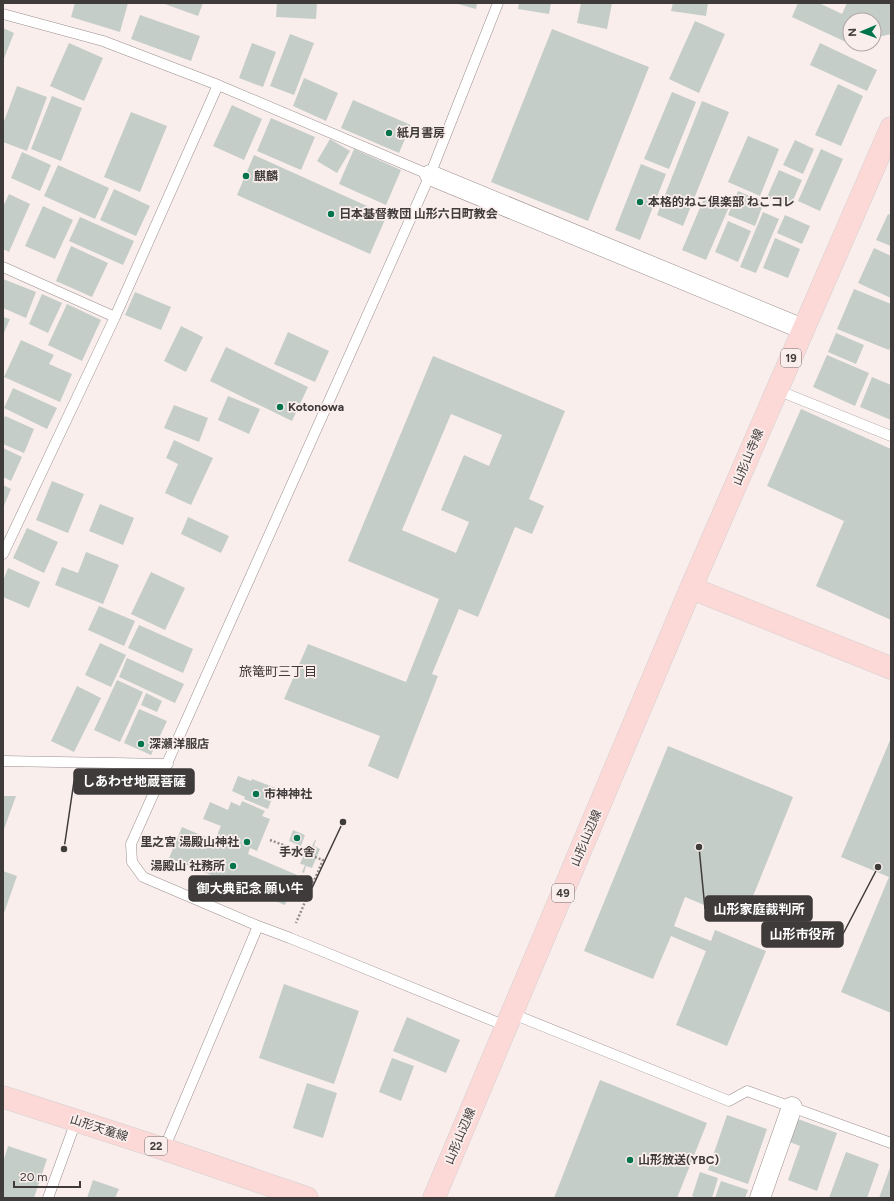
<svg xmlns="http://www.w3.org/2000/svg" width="894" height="1201" viewBox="0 0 894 1201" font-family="Figtree,'Noto Sans JP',sans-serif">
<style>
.building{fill:#c4cdc8;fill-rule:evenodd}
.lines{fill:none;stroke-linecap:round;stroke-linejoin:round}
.lane-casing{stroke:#9a8f8e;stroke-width:11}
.street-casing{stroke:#9a8f8e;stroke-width:21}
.primary-casing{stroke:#d1d0d0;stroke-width:23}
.path{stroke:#938c8b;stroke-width:2.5;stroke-dasharray:2 2;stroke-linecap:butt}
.lane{stroke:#fff;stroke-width:10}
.street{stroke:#fff;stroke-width:20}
.primary{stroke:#fcd9d6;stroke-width:22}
.poi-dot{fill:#01744e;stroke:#faeeed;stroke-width:1.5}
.labels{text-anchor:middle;stroke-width:3.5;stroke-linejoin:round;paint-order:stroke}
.shield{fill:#faeeed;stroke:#777170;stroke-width:1}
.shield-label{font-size:11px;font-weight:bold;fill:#3f3b3a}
.poi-label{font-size:12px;font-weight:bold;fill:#3f3b3a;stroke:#faeeed;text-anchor:start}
.street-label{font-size:12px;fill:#3f3b3a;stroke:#faeeed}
.neighbourhood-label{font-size:13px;fill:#413837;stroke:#faeeed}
.leader{fill:none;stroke:#3f3b3a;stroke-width:1.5}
.callout-dot{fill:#3f3b3a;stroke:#faeeed;stroke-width:1.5}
.callout{fill:#3f3b3a;stroke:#3f3b3a;stroke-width:1.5}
.callout-label{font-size:13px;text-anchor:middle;font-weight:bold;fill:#fff}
</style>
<rect width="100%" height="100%" fill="#faeeed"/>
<path class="building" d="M75 3H128L120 32 71 17Z
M162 3H203L198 16Z
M277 3H317L316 19 276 17Z
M458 3H477L476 9 458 4Z
M519 3H551L549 14 518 9Z
M581 3H612L607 29 577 23Z
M673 3H708L706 16 671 11Z
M798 3H819L842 14 847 3H884L886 4 891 3V34L874 38V20H850V43H848L792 17Z
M140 15 200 36 191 61 131 39Z
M695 21 725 34 699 93 669 79Z
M3 28 14 33 3 61Z
M552 29 649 67 588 221 491 182Z
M290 34 314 43 294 95 270 86Z
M69 43 103 58 84 101 50 86Z
M252 43 276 52 263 87 239 78Z
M820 43 877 70 867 91 810 65Z
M304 78 338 93 326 121 293 106Z
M838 84 863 96 841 146 815 135Z
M17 86 47 97 27 151 3 142V124Z
M672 92 696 102 669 169 644 159Z
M52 96 82 108 61 161 31 149Z
M353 100 411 125 399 153 341 128Z
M702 101 729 112 683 226 657 215Z
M232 105 262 119 244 160 213 146Z
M131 112 167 126 140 192 104 177Z
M271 118 315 137 301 170 257 151Z
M748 136 779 149 760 196 728 182Z
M330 139 350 151 337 173 317 161Z
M795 140 814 149 803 174 783 165Z
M354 149 401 170 386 205 339 184Z
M821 149 843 159 820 211 798 201Z
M22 152 51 165 40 191 11 178Z
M254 155 387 215 370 254 237 195Z
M641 164 666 174 640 240 615 230Z
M58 165 109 188 95 219 44 196Z
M779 170 802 180 790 207 767 197Z
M114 189 150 206 136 236 100 220Z
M738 191 764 202 755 226 728 215Z
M9 194 30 204 9 252 3 249V207Z
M705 196 729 207 706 260 682 250Z
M43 206 73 220 55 259 25 246Z
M763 212 779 219 756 273 740 267Z
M888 214 891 215V246L876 240Z
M785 215 810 226 802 244 777 233Z
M80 217 134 241 123 265 69 241Z
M728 221 751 231 738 262 715 252Z
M775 238 800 249 788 278 763 268Z
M71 246 108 263 92 297 56 281Z
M874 248 891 256V298L858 283Z
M3 279 36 292 26 318 3 308Z
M854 289 891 304V345L889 350 837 329Z
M135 292 171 307 161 330 125 315Z
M42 294 62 303 48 333 29 324Z
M67 304 101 320 82 361 48 345Z
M3 317 10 319 3 335Z
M181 326 203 337 186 372 164 361Z
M288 332 329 351 315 382 274 364Z
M836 333 864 345 856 364 828 352Z
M21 340 54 355 49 364 72 374 60 402 4 377Z
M226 347 308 387 292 421 210 381Z
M827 355 869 373 855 406 813 387Z
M433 356 565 411 529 499 544 506 532 534 515 527 478 617 459 609 432 674 438 676 398 779 368 766 380 736 284 699 308 644 406 682 439 599 348 561ZM451 414 502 435 489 466 464 455 441 510 469 522 456 553 402 530Z
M872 377 891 385V420L860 407Z
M13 388 57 408 47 429 4 408Z
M228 396 260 409 249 434 218 420Z
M174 405 208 418 199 442 164 428Z
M801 409 891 449V620L816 586 844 521 767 486Z
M5 416 34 429 24 453 3 444V421Z
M174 440 213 458 191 505 165 493 178 464 166 458Z
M3 448 22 457 11 481 3 477Z
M52 481 84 494 68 533 36 520Z
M3 485 11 489 3 508Z
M100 504 134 518 123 545 89 531Z
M188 517 229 536 221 553 181 534Z
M27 528 58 542 44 573 13 558Z
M86 552 119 565 103 604 55 585 62 567 78 573Z
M8 568 40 582 29 608 3 597V581Z
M151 572 185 588 165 630 131 614Z
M99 606 135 621 124 646 88 630Z
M139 625 193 649 183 673 128 648Z
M100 643 126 655 111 687 85 675Z
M127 658 184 684 175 703 119 677Z
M117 680 143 692 120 742 94 730Z
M77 686 101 698 74 752 51 741Z
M146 693 162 701 157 712 141 705Z
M139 709 167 721 151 755 124 743Z
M891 738V1013L841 992 889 877 841 857Z
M668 746 793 797 743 921 685 897 674 926 711 941 715 930 766 951 727 1046 676 1025 706 951 671 936 653 979 584 951Z
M238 776 251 781 252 779 276 788 268 809 244 799 245 797 232 791Z
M3 796H16L3 832Z
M242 801 265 811 262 816 270 819 257 851 250 848 248 854 297 875 285 905 169 858 182 827 224 845 227 839 217 835 221 826 203 819 210 802 228 810 231 802 240 806Z
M293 830 305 835 301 846 289 841Z
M315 840H316L314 846 320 849 312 868 306 866 304 873 302 872 305 865 300 864 308 844 312 846Z
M3 871 17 876 3 916Z
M284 984 359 1011 334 1084 259 1058Z
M407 1017 460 1040 446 1073 393 1051Z
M392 1058 414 1066 401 1101 379 1092Z
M600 1080 707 1123 677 1198H554Z
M307 1083 337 1093 323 1138 293 1128Z
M727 1115 767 1129 748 1184 708 1170Z
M795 1118 837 1133 817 1191 788 1180 800 1146 787 1141Z
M8 1146 47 1159 34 1198H3V1162Z
M846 1152 879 1164 867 1198H829Z
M891 1165V1198H879Z
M700 1172 718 1178 712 1198H697L692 1196Z
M93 1180 119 1189 115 1198H87Z
M721 1181 748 1190 745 1198H715Z"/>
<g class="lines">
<g class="lane-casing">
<path id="lane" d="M498 3 430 175 131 844 132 862 143 877 258 926 290 938 506 1026
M3 14 103 41 218 85 430 175
M3 267 115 317
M777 390 891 436
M3 554 115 317 218 85
M3 761 168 764
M513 1014 729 1101 747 1091 891 1143
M164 1149 258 926
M48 1198 76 1121"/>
</g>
<g class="street-casing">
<path id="street" d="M430 175 803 329
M760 1198 792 1107"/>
</g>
<g class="primary-casing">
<path id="primary" d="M691 588 891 668
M3 1097 164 1149 307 1198
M434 1198 691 588 891 128"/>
</g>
<path class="path" d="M270 840 323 860 296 923"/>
<use href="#lane" class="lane"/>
<use href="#street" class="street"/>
<use href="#primary" class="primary"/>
</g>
<g class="poi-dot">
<circle cx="389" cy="133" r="4"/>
<circle cx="246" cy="176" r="4"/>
<circle cx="640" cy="202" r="4"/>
<circle cx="331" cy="214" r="4"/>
<circle cx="280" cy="407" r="4"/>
<circle cx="141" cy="744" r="4"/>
<circle cx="256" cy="794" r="4"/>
<circle cx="297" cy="838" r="4"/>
<circle cx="247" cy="842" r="4"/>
<circle cx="233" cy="866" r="4"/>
<circle cx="630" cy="1160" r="4"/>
</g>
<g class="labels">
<g class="shield">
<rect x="781" y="349" width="20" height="18" rx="3"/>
<rect x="552" y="884" width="22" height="18" rx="3"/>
<rect x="145" y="1137" width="22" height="18" rx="3"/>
</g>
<g class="shield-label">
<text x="791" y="362">19</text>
<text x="563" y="897">49</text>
<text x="156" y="1150">22</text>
</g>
<g class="poi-label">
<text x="397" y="137">紙月書房</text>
<text x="254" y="180">麒麟</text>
<text x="648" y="206">本格的ねこ倶楽部 ねこコレ</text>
<text x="339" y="218">日本基督教団 山形六日町教会</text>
<text x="288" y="411">Kotonowa</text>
<text x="149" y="748">深瀬洋服店</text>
<text x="264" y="798">市神神社</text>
<text x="239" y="846" text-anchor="end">里之宮 湯殿山神社</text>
<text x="297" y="856" text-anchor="middle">手水舎</text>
<text x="225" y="870" text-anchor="end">湯殿山 社務所</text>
<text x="638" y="1164">山形放送(YBC)</text>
</g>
<g class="street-label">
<text transform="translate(748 457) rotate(-67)" y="4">山形山寺線</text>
<text transform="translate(586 838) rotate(-67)" y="4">山形山辺線</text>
<text transform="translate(99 1128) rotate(18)" y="4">山形天童線</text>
<text transform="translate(460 1136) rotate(-67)" y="4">山形山辺線</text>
</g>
<g class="neighbourhood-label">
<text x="278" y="676">旅篭町三丁目</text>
</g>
</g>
<path class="leader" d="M64 849L74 781M343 822L312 888M699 847L705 909M878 867L843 934"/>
<g class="callout-dot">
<circle cx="64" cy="849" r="4"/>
<circle cx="343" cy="822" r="4"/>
<circle cx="699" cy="847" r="4"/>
<circle cx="878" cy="867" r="4"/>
</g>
<g class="callout">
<rect x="74" y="769" width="120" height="25" rx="4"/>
<rect x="189" y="876" width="123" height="25" rx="4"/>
<rect x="705" y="896" width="107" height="25" rx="4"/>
<rect x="762" y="922" width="81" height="25" rx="4"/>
</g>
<g class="callout-label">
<text x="134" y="786">しあわせ地蔵菩薩</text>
<text x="250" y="893">御大典記念 願い牛</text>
<text x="759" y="914">山形家庭裁判所</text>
<text x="802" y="939">山形市役所</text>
</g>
<rect width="894" height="1201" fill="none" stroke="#3f3b3a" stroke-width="8"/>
<g transform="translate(862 32) rotate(268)"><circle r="19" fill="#faeeed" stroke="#afa6a5"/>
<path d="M0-3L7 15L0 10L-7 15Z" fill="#01744e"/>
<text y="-6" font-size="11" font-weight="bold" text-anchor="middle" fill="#3f3b3a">N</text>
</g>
<path d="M14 1181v6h66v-6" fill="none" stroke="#3f3b3a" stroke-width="2"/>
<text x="20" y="1181" font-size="12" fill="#3f3b3a" stroke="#faeeed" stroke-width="3" paint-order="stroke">20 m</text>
</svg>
